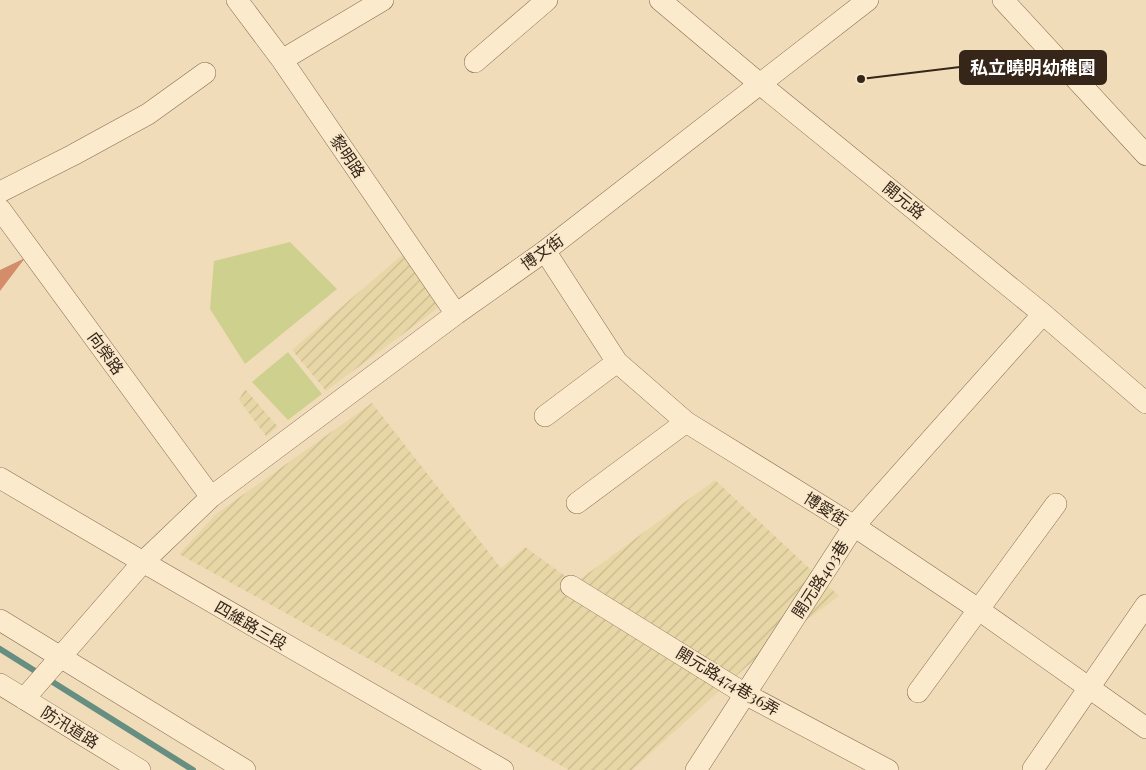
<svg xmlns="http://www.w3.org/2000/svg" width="1146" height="770" viewBox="0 0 1146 770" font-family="'Playfair Display','Noto Sans TC',serif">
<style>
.farmland{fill:url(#farmland-furrows)}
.grass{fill:#ced08d}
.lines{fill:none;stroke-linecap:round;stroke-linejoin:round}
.stream{stroke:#668f81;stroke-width:6}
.building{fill:#d38d6b}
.minor-casing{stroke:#896b53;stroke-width:22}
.minor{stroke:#fceacd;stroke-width:21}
.labels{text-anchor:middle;stroke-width:4;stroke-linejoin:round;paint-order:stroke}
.street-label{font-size:16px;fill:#362519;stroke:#f8e7c9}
.leader{fill:none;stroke:#362519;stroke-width:2}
.callout-dot{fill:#362519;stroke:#f8e7c9;stroke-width:2}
.callout{fill:#362519;stroke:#362519;stroke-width:2}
.callout-label{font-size:18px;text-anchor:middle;font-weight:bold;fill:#fff}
</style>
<defs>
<pattern id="farmland-furrows" width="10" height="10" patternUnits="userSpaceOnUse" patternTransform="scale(1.25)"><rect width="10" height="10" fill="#e8d7a6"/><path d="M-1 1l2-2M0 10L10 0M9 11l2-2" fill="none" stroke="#c8b88e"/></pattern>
</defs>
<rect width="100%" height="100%" fill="#f1dcb9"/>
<path class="farmland" d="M403 254 442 305 326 391 292 350Z
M245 389 278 427 266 436 239 400Z
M372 403 501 568 525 547 575 583 715 480 839 596 756 658 632 770H569L179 554 216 514Z"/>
<path class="grass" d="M290 242 337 289 245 364 210 309 214 261Z
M288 352 322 394 288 420 252 382Z"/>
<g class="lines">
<path class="stream" d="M0 649 193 770"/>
</g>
<path class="building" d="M25 258 0 291V270Z"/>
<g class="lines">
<g class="minor-casing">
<path id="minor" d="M237 0 282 60 456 314
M660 0 760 84 1043 314 1146 403
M1003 0 1146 155
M282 60 383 0
M475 62 547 0
M0 192 73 155 148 114 205 73
M0 209 211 497
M545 251 617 362 686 422 854 526 972 605 1146 728
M545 416 617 362
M0 478 143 562 503 770
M577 503 686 422
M571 586 745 694 888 770
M0 620 245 770
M0 684 140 770
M918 692 1056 504
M24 699 143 562 211 497 456 314 545 251 868 0
M1033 769 1146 605
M696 770 854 526 1043 314"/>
</g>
<use href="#minor" class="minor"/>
</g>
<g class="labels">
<g class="street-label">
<text transform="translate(348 156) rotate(56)" y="6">黎明路</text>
<text transform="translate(904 200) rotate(39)" y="6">開元路</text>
<text transform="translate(542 252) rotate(-36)" y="6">博文街</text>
<text transform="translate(106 353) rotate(54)" y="6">向榮路</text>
<text transform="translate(826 509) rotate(32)" y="6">博愛街</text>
<text transform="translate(820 579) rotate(-57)" y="6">開元路403巷</text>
<text transform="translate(251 625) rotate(30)" y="6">四維路三段</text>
<text transform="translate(728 681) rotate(31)" y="6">開元路474巷36弄</text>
<text transform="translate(70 727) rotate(32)" y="6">防汛道路</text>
</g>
</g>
<path class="leader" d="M861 79L960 67"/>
<circle class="callout-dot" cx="861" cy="79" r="5"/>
<rect class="callout" x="960" y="51" width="146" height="33" rx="5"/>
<g class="callout-label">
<text x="1033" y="74">私立曉明幼稚園</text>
</g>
</svg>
